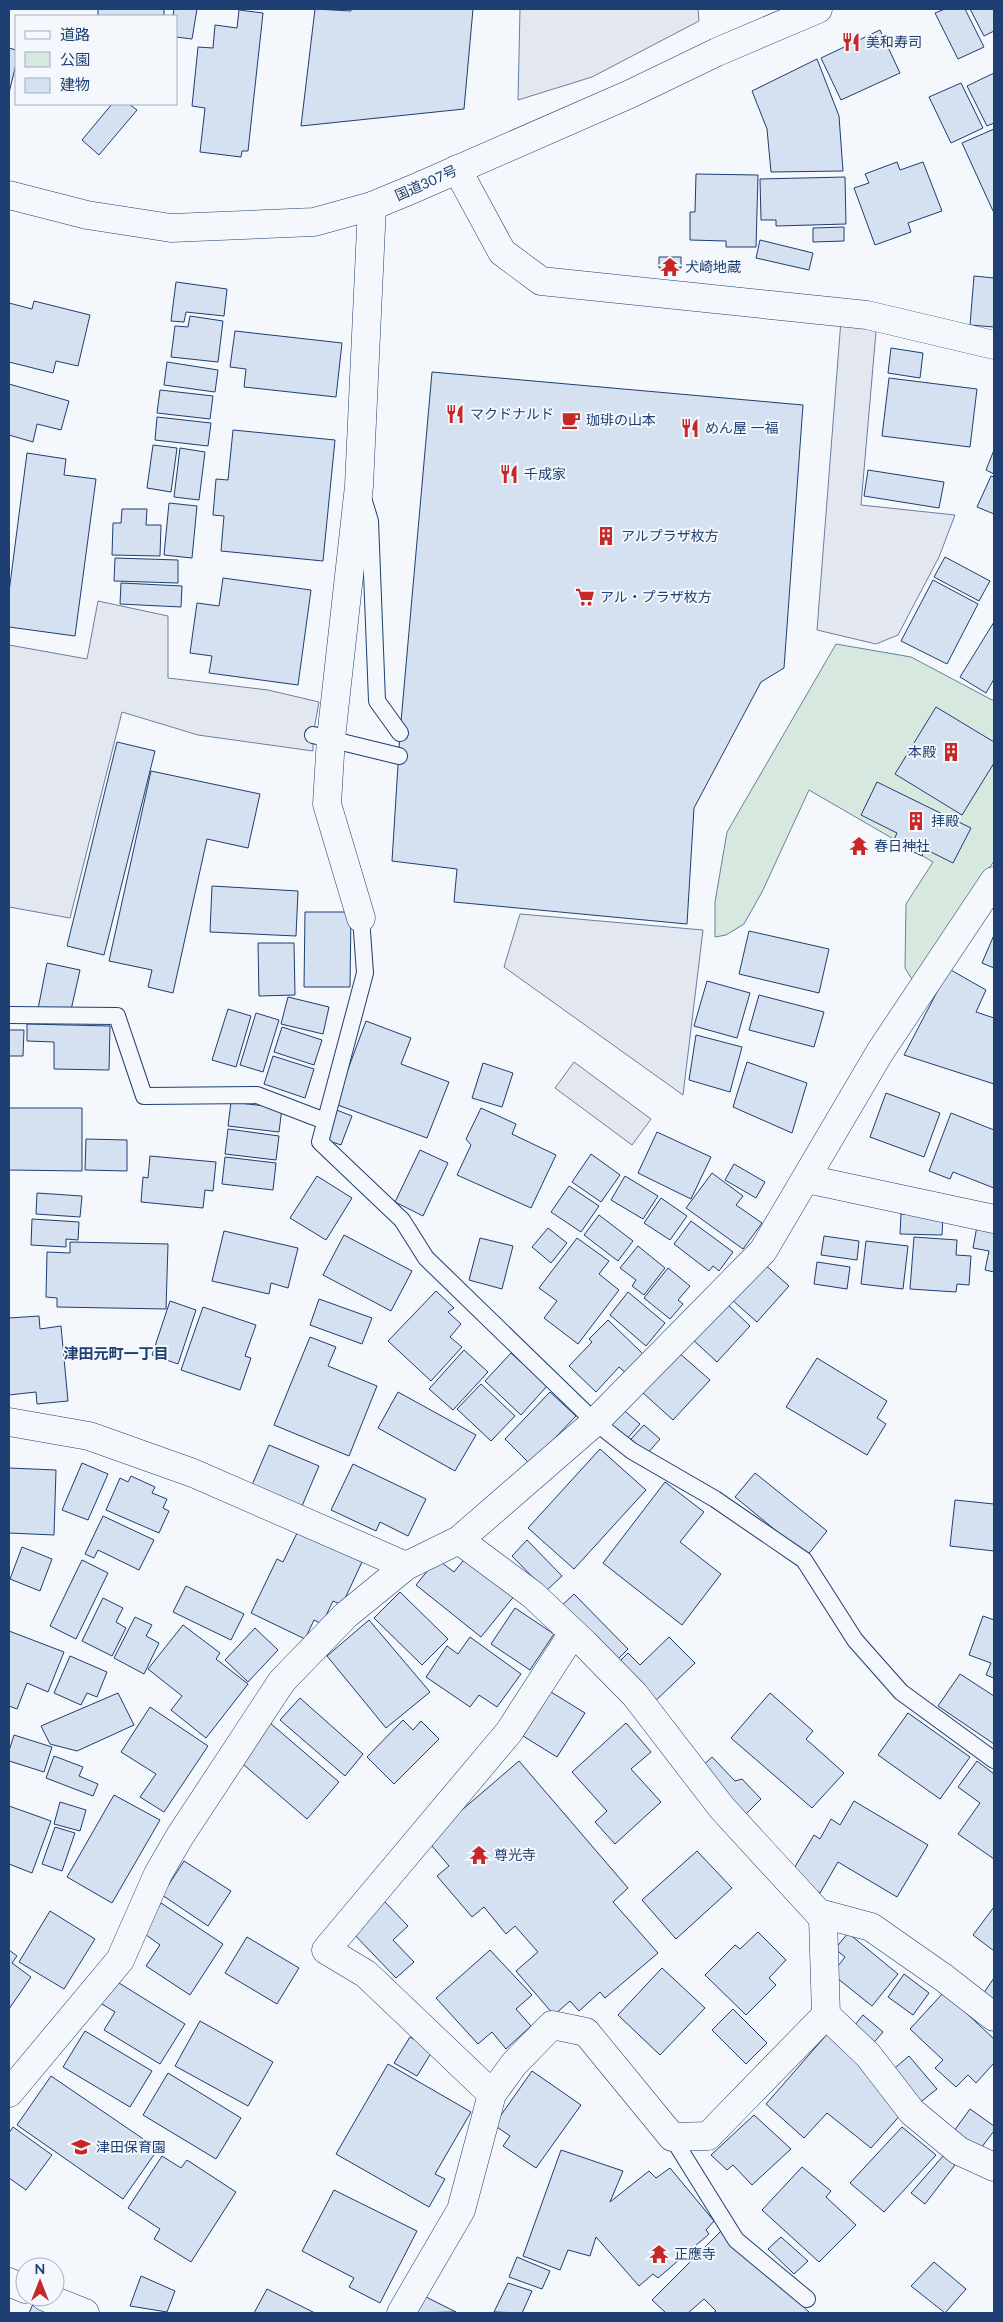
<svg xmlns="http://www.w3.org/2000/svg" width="1003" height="2322" viewBox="0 0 1003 2322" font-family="Lato,'Noto Sans JP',sans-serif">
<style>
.green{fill:#d7e8df;stroke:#687fa3}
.parking{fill:#e3e8f0;stroke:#687fa3}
.building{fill:#d5e0f0;stroke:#1d3f73}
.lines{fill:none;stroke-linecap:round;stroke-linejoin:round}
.service-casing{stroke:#1d3f73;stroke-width:18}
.minor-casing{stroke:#1d3f73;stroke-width:29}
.trunk-casing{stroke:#1d3f73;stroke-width:29}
.service{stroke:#f4f7fb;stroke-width:16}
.minor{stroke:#f4f7fb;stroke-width:28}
.trunk{stroke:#f4f7fb;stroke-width:28}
.labels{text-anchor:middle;stroke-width:4;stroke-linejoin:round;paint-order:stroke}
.poi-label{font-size:14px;fill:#1d3f73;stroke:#f4f7fb;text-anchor:start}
.street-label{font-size:14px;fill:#1d3f73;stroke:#f4f7fb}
.neighbourhood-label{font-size:15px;font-weight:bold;fill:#1d3f73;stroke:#f4f7fb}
</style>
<rect width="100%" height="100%" fill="#f4f7fb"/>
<path class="green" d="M836 644 911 657 994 701V861L913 981 905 968 906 904 933 862 809 790 762 892 744 924 726 935 715 937V902L727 832Z"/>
<path class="parking" d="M520 9H698L699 21 592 77 518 100Z
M841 320H877L861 505 955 515 939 557 898 635 876 644 817 630Z
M98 601 168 616V678L268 690 319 702 313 735V751L198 735 122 712 70 918 9 907V645L87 659Z
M520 914 703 930 683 1095 504 967Z
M574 1062 651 1119 632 1145 555 1088Z"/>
<path class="building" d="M98 9H164V16H98Z
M174 9H197L192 39 176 37V16H173Z
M315 9 351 11V9H473L464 109 301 126Z
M945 9H965L984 47 958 59 935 13Z
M970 9H994V31L984 36Z
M239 10 263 13 248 151H242L241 157 200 152 205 108 192 106 198 47 213 48 215 25 237 28Z
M880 30 900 73 841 100 821 58Z
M9 48 16 50V64L9 93Z
M817 59 839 116 843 171 771 172 767 129 752 91Z
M994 73V123L987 126 967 86Z
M961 83 983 128 951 143 929 97Z
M112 104H129L137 110 99 155 82 140Z
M994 129V210L993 211 962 143Z
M897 162 900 170 923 162 942 211 908 223 911 232 875 245 854 188 869 183 865 174Z
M696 174 758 175 756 247H726V241L690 240V212H695Z
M845 177 846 224 776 226V220H761L760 179Z
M844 227V241L813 242V228Z
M760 240 813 253 809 270 756 258Z
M659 257H681V268H659Z
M974 276 994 278V327L970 325Z
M176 282 227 289 224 316 186 312 184 322 171 321Z
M34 301 90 315 78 366 56 361 53 373 9 362V303L32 309Z
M190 316 223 321 218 362 171 357 175 326 188 327Z
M235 331 342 343 336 397 244 387 246 369 230 367Z
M891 348 923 353 920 378 888 373Z
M167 362 218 370 215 392 164 385Z
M432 372 803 405 784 668 761 682 694 808 687 924 454 902 457 869 392 861 400 733Z
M889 378 977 389 970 447 882 436Z
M9 384 69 401 61 430 37 424 33 442 9 435Z
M160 390 213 396 210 419 157 413Z
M157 417 211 423 208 446 155 440Z
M233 430 335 440 323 561 221 551 224 516 213 515 216 479 228 480Z
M153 445 177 448 171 492 147 488Z
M180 448 205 452 199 500 174 497Z
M994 450V474L986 470Z
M27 453 66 459 64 475 96 479 75 636 9 627V592Z
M868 470 944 482 939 508 864 496Z
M991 476 994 477V514L977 507Z
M169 503 197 506 192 558 164 555Z
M122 509H147L146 525H161L160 556 112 555 113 523H121Z
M945 557 990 581 979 601 934 577Z
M115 558 178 560V583L114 581Z
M223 578 311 590 298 685 209 673 212 656 190 653 197 603 219 606Z
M933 580 978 604 947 664 901 641Z
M121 583 182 586 181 607 120 604Z
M994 622V679L986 693 960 677Z
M936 707 994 742V763L962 815 895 774Z
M117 742 155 751 104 955 67 946Z
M151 771 260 794 248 848 207 839 173 993 148 987 152 970 109 961Z
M877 782 971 828 953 863 925 849 922 856 893 842 897 833 861 815Z
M212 886 298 891 296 936 210 932Z
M305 912H351L350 987H304Z
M749 931 829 949 819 993 739 974Z
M994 935V968L982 963Z
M258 943H294L295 995 259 996Z
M47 963 80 970 71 1010 38 1009Z
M949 969 986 990 976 1012 994 1018V1084L904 1055Z
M707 981 750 993 737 1038 694 1026Z
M759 995 824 1012 814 1047 749 1030Z
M288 997 329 1007 323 1034 281 1024Z
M228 1009 251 1016 236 1067 212 1060Z
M256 1013 279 1020 263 1072 240 1065Z
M366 1021 411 1038 401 1064 449 1082 427 1138 335 1104Z
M27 1024 110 1026 109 1070 54 1069V1042L27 1041Z
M282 1027 322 1040 314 1065 274 1052Z
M9 1030H24L23 1056H9Z
M696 1035 742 1047 730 1092 689 1080Z
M273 1056 314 1069 305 1098 264 1084Z
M747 1062 807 1083 792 1133 733 1107Z
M483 1063 513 1073 502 1107 472 1098Z
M886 1093 940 1113 924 1157 870 1137Z
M231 1102 282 1108 279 1132 228 1126Z
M9 1108H82V1171L9 1170Z
M481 1108 516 1124 512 1134 556 1155 531 1208 457 1175 471 1145 466 1139Z
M334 1109 352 1116 341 1145 323 1139Z
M951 1113 994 1130V1188L953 1172 950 1179 929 1171Z
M228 1129 279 1136 276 1160 225 1154Z
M657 1132 711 1157 691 1199 638 1173Z
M86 1139 127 1140V1171L85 1170Z
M420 1150 448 1163 423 1216 395 1202Z
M591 1154 620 1175 601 1202 572 1182Z
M150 1156 216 1162 213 1191 205 1190 203 1208 141 1202 143 1177 148 1178Z
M225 1157 276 1163 273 1190 222 1184Z
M734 1164 765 1182 756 1198 725 1180Z
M712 1173 743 1196 736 1205 762 1223 743 1249 686 1208Z
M317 1176 352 1198 326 1240 290 1218Z
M625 1176 658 1196 643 1219 611 1200Z
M569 1186 599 1206 581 1232 551 1212Z
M37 1193 82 1196 80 1217 36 1214Z
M661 1198 687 1216 670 1240 644 1223Z
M901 1214 943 1216 942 1235 900 1234Z
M599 1215 633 1241 618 1261 584 1235Z
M32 1219 79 1222 78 1240 66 1239V1247L31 1245Z
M691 1221 733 1252 719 1271 713 1266 709 1271 674 1244Z
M977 1226 994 1229V1272L985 1270 989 1251 973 1248Z
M548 1228 567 1243 551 1263 532 1247Z
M224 1231 298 1248 288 1288 271 1283 269 1294 212 1281Z
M344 1235 412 1271 391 1311 323 1275Z
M824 1236 859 1241 857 1260 821 1255Z
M914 1237 957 1240 956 1255 971 1256 969 1285 957 1284 956 1292 910 1289Z
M480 1238 513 1246 502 1289 469 1280Z
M577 1238 609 1261 599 1274 619 1290 578 1344 544 1318 557 1301 539 1288Z
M866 1241 908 1246 903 1289 861 1284Z
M70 1242 168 1244 166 1309 57 1307V1298L46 1297 47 1252 70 1253Z
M638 1246 665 1268 644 1295 632 1286 636 1280 620 1268Z
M817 1262 850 1267 847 1289 814 1284Z
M763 1263 789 1286 757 1322 731 1299Z
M668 1268 690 1286 678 1300 683 1304 670 1319 644 1298Z
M436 1291 454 1308 448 1312 461 1324 450 1337 462 1347 431 1381 388 1341Z
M628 1292 665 1323 646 1346 610 1315Z
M319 1299 372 1318 362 1344 310 1325Z
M170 1301 196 1310 178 1364 152 1355Z
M725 1302 750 1326 717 1362 691 1338Z
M203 1307 256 1325 245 1356 251 1358 240 1390 181 1370Z
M39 1316 40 1329 61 1326 68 1401 37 1404 36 1392 9 1395V1318Z
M608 1320 643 1354 626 1373 619 1367 596 1392 569 1366 592 1342 589 1339Z
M310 1337 336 1347 328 1366 377 1386 349 1456 274 1425Z
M464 1350 488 1372 453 1410 429 1389Z
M678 1352 710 1380 673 1420 642 1392Z
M511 1353 547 1386 521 1415 485 1381Z
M817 1358 887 1401 877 1418 886 1424 867 1455 786 1407Z
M481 1384 515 1416 491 1441 457 1409Z
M398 1392 476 1435 455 1471 378 1428Z
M550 1392 576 1416 530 1464 505 1439Z
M620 1407 640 1424 625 1441 606 1423Z
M644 1425 660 1439 647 1454 631 1439Z
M269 1445 319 1466 302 1506 252 1485Z
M600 1449 646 1490 574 1569 528 1528Z
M82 1463 108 1474 88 1520 62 1510Z
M353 1464 426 1499 408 1536 380 1522 376 1531 331 1510Z
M9 1468 56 1470 54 1535 9 1533Z
M755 1473 827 1531 807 1556 735 1497Z
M131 1476 155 1487 152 1493 167 1499 163 1508 169 1511 159 1533 106 1510 120 1478 128 1482Z
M665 1482 704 1512 680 1542 721 1574 682 1625 603 1563Z
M955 1500 994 1504V1551L950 1546Z
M103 1516 154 1540 139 1570 98 1550 94 1558 85 1554Z
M298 1531 362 1562 342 1605 333 1601 322 1624 314 1620 305 1639 251 1613 277 1559 283 1562Z
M527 1540 562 1576 546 1591 512 1556Z
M22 1547 52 1559 40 1591 10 1579Z
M467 1556 515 1595 481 1637 416 1585 437 1559 454 1572Z
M82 1560 108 1573 76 1639 50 1626Z
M186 1586 244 1614 231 1640 173 1612Z
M400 1592 448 1639 422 1665 374 1618Z
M574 1594 628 1649 613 1664 559 1608Z
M103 1598 123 1608 116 1622 126 1628 112 1656 82 1641Z
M515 1608 554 1634 530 1670 491 1644Z
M983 1616 994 1620V1678L986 1675 991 1663 969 1655Z
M135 1617 152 1625 146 1636 159 1643 144 1674 114 1658Z
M369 1620 430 1692 386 1728 327 1656Z
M183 1625 220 1653 216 1659 248 1684 206 1738 171 1710 182 1696 148 1669Z
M255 1628 278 1650 248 1682 225 1660Z
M9 1631 64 1652 48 1692 27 1683 17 1709 9 1706Z
M470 1637 521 1674 497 1707 479 1695 470 1707 426 1677 447 1646 458 1654Z
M669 1637 695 1663 651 1705 614 1667 628 1653 640 1665Z
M70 1656 107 1672 97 1697 87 1693 81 1705 54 1693Z
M960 1674 994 1696V1744L938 1706Z
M551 1692 585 1713 557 1757 523 1736Z
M118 1693 134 1725 77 1751 50 1744 41 1726Z
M770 1693 813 1731 806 1739 844 1773 812 1808 731 1738Z
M300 1698 363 1754 345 1776 280 1720Z
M150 1707 208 1746 164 1812 140 1797 156 1774 121 1752Z
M908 1713 970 1757 940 1799 878 1755Z
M403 1720 413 1730 421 1721 439 1739 394 1784 367 1757Z
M270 1723 339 1782 307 1819 237 1759Z
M626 1723 651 1752 631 1769 661 1802 615 1844 595 1822 607 1811 572 1772Z
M14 1735 52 1747 44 1772 9 1761V1751Z
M54 1756 83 1767 79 1776 98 1784 93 1796 46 1778Z
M712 1757 735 1781 742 1779 761 1799 741 1819 696 1772Z
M519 1761 628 1888 613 1902 658 1953 605 1998 600 1992 579 2011 570 2001 554 2015 516 1971 538 1952 515 1926 506 1934 484 1907 472 1917 437 1876 449 1866 427 1840Z
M977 1761 994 1774V1859L958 1834 980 1803 958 1787Z
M114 1795 160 1820 112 1903 67 1877Z
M854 1801 928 1845 897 1897 838 1862 820 1893 790 1875 814 1835 820 1839 831 1819 840 1825Z
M60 1802 86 1810 80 1831 54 1824Z
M9 1806 51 1821 32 1873 9 1864Z
M55 1827 75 1833 62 1871 42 1864Z
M697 1851 732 1888 676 1939 642 1900Z
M184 1861 231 1891 208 1926 162 1895Z
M383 1900 408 1926 393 1940 414 1962 396 1978 350 1930Z
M161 1903 223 1944 190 1995 146 1966 160 1945 142 1932Z
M994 1907V1951L973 1935Z
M50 1911 95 1939 64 1989 19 1962Z
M758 1932 786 1960 769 1978 776 1985 746 2015 705 1975 735 1945 740 1949Z
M848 1933 898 1974 872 2006 832 1974 845 1957 835 1949Z
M247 1937 299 1968 277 2004 225 1973Z
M9 1950 17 1956 12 1963 31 1977 9 2009Z
M490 1950 532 1995 516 2009 531 2026 506 2049 492 2032 478 2044 436 1998Z
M662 1968 705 2008 660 2055 618 2015Z
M904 1974 929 1993 913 2015 888 1997Z
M111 1978 185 2024 160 2064 104 2030 115 2012 97 2001Z
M994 1978V2001L983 1994Z
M944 1992 994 2039V2063L976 2083 968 2075 956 2087 935 2068 943 2060 910 2029Z
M733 2009 767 2043 746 2064 712 2030Z
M863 2015 883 2032 870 2047 850 2031Z
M200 2021 273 2062 248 2106 175 2066Z
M85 2031 152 2071 130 2107 63 2067Z
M829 2032 903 2112 871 2148 827 2113 804 2138 766 2104Z
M410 2037 433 2050 417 2076 394 2063Z
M909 2056 937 2089 918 2104 890 2072Z
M388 2064 471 2112 435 2174 445 2179 429 2207 336 2154Z
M532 2071 581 2105 536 2168 503 2146 510 2136 494 2125Z
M168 2073 241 2118 216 2159 143 2115Z
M51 2076 158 2149 123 2199 17 2125Z
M970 2109 994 2126V2131L981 2148 954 2131Z
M754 2115 791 2149 752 2185 733 2165 727 2170 711 2155Z
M13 2127 52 2155 26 2190 9 2178V2133Z
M902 2127 936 2155 884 2212 850 2183Z
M561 2150 623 2171 610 2202 649 2171 656 2178 670 2168 714 2221 706 2230 709 2234 658 2278 653 2274 639 2286 596 2237 590 2256 568 2250 560 2270 523 2256Z
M162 2156 181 2168 187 2160 236 2192 191 2262 154 2239 160 2229 128 2208Z
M943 2156 955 2165 925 2204 911 2193Z
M802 2167 831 2191 826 2197 856 2225 819 2262 762 2210Z
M334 2190 417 2231 380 2303 349 2287 354 2278 302 2251Z
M721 2231 810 2313H713L716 2311 704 2299 688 2313H666L652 2300Z
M781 2237 808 2261 794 2274 768 2249Z
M517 2257 550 2271 542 2289 509 2277Z
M934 2262 966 2289 945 2313 911 2286Z
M141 2276 175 2291 167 2312 130 2306Z
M508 2283 532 2291 522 2313 494 2312Z
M267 2289 315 2313H254Z
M420 2294 456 2312 410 2313Z
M34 2302 60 2313H29Z"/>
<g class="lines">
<g class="service-casing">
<path id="service" d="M363 498 370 521 377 701 400 733
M313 735 399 756
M361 918 365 973 320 1142 402 1220 426 1258 595 1422 632 1451 715 1499 804 1560 855 1640 901 1692 994 1760
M9 1015 117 1016 144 1096 257 1095 325 1121
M672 2137 736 2240 807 2299"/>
</g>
<g class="minor-casing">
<path id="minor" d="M457 169 502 252 541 281 867 315 994 345
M361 918 327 804 331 738 359 486 372 206
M807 1179 994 1219
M9 1422 89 1436 193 1473 406 1566
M459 1540 533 1595 584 1643 635 1695 722 1808 823 1918 826 2015 868 2055 912 2112 959 2151 994 2167
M819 1913 871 1927 944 1978 994 2017
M9 2093 120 1960 158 1874 180 1836 282 1681 346 1615 406 1566 459 1540 595 1422 763 1251 880 1052 994 881
M492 2094 366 1974 326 1950 509 1732 573 1633
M9 2282 25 2289
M45 2297 85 2313
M401 2313 461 2210 492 2094 514 2064 552 2025 586 2032 672 2137 708 2136 826 2015"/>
</g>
<g class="trunk-casing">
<path id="trunk" d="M9 195 87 215 171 228 314 222 372 206 413 189 630 94 717 52 818 9"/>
</g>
<use href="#service" class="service"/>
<use href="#minor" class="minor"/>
<use href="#trunk" class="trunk"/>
</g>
<defs>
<g id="restaurant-bare" transform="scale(1.5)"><path d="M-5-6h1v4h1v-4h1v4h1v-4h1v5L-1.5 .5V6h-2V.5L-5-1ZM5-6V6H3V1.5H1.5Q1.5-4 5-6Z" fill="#c62828" stroke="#f4f7fb" stroke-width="2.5" paint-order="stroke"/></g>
<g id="temple-bare" transform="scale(1.5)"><path d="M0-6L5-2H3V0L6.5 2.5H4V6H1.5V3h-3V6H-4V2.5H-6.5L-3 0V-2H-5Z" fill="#c62828" stroke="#f4f7fb" stroke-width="2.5" paint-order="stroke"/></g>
<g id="cafe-bare" transform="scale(1.5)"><path d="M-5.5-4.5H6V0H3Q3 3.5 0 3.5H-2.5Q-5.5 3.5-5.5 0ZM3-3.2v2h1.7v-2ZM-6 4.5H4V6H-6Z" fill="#c62828" stroke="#f4f7fb" stroke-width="2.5" paint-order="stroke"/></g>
<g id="building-bare" transform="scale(1.5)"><path d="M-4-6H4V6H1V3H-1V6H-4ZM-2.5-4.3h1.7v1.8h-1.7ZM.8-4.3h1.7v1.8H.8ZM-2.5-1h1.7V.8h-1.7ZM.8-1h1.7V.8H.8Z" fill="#c62828" stroke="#f4f7fb" stroke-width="2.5" paint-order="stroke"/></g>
<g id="supermarket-bare" transform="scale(1.5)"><path d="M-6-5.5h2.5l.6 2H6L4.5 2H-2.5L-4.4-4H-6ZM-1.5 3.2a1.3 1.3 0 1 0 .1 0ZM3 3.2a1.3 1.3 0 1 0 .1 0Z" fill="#c62828" stroke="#f4f7fb" stroke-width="2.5" paint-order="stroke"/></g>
<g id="school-bare" transform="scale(1.5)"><path d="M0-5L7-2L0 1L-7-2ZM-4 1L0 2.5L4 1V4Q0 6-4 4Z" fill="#c62828" stroke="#f4f7fb" stroke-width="2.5" paint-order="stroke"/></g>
</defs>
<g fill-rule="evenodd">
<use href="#restaurant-bare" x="851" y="42"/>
<use href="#temple-bare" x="670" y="267"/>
<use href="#restaurant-bare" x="455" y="414"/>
<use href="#cafe-bare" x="571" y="420"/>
<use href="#restaurant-bare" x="690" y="428"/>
<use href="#restaurant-bare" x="509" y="474"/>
<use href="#building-bare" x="606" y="536"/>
<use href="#supermarket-bare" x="585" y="597"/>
<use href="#building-bare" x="951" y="752"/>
<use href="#building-bare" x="916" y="821"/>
<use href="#temple-bare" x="859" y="846"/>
<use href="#temple-bare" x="479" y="1855"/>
<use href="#school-bare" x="81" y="2147"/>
<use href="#temple-bare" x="659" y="2254"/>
</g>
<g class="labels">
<g class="poi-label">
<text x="866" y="47">美和寿司</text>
<text x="685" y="272">犬崎地蔵</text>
<text x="470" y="419">マクドナルド</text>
<text x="586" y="425">珈琲の山本</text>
<text x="705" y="433">めん屋 一福</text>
<text x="524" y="479">千成家</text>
<text x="621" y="541">アルプラザ枚方</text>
<text x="600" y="602">アル・プラザ枚方</text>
<text x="936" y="757" text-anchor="end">本殿</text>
<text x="931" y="826">拝殿</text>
<text x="874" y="851">春日神社</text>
<text x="494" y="1860">尊光寺</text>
<text x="96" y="2152">津田保育園</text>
<text x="674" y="2259">正應寺</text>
</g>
<g class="street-label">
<text transform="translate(426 183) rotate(-24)" y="5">国道307号</text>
</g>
<g class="neighbourhood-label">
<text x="116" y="1359">津田元町一丁目</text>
</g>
</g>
<rect width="1003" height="2322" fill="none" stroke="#1d3f73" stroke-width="20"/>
<rect x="15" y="15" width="162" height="90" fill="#f4f7fb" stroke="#9eadc5"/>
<rect x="25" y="31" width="25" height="8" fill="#f4f7fb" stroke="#9eadc5"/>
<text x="60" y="40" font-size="15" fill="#1d3f73">道路</text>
<rect x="25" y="52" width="25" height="15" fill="#d7e8df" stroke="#9eadc5"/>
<text x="60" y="65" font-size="15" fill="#1d3f73">公園</text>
<rect x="25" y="78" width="25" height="15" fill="#d5e0f0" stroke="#9eadc5"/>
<text x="60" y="90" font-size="15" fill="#1d3f73">建物</text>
<g transform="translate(40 2282)"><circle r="24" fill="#f4f7fb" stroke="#9eadc5"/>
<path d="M0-4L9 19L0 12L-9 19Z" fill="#c62828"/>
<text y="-8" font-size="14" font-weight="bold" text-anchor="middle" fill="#1d3f73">N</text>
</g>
</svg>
